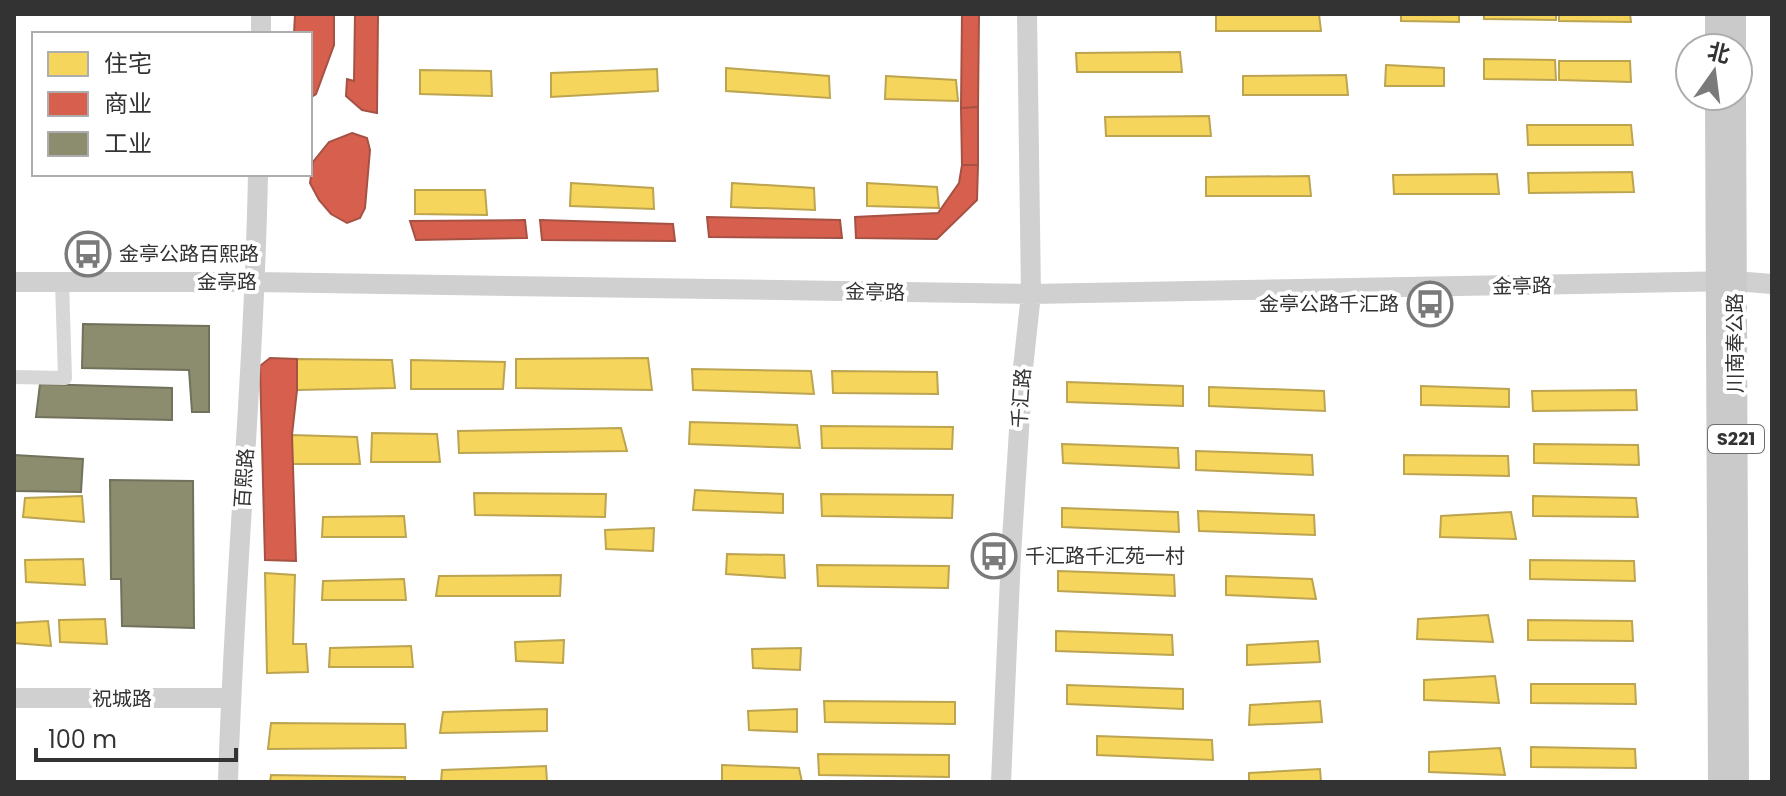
<svg xmlns="http://www.w3.org/2000/svg" width="1786" height="796" viewBox="0 0 1786 796" font-family="Poppins,'Noto Sans SC',sans-serif">
<style>
.homes{fill:#f6d55c;stroke:#bca450;stroke-width:2}
.shops{fill:#d6604d;stroke:#a55245;stroke-width:2}
.industry{fill:#8c8c6e;stroke:#71715c;stroke-width:2}
.lines{fill:none;stroke-linecap:round;stroke-linejoin:round}
.street{stroke:#d7d7d7;stroke-width:14}
.secondary{stroke:#d0d0d0;stroke-width:20}
.primary{stroke:#cacaca;stroke-width:22}
.labels{text-anchor:middle;stroke-width:8;stroke-linejoin:round;paint-order:stroke}
.shield{fill:#fff;stroke:#707070;stroke-width:2}
.shield-label{font-size:18px;font-weight:bold;fill:#333}
.poi-label{font-size:20px;fill:#333;stroke:#fff;text-anchor:start}
.street-label{font-size:20px;fill:#333;stroke:#fff}
</style>
<rect width="100%" height="100%" fill="#fff"/>
<path class="homes" d="M1216 14H1319L1321 31H1216Z
M1401 14H1459V22L1401 21Z
M1484 14H1556V20L1484 19Z
M1559 14H1630L1631 22 1559 21Z
M1180 52 1182 72H1077L1076 53Z
M1484 59 1555 60 1556 80 1484 79Z
M1559 61H1630L1631 82 1559 80Z
M1386 65 1444 68V86H1385Z
M726 68 829 76 830 98 726 91Z
M657 69 658 91 551 97V73Z
M420 70 491 71 492 96 420 94Z
M1346 75 1348 95H1243V76Z
M886 76 956 80 958 101 885 99Z
M1209 116 1211 136H1106L1105 117Z
M1527 125H1631L1633 145H1528Z
M1632 172 1634 192 1529 193 1528 173Z
M1497 174 1499 194H1394L1393 175Z
M1309 176 1311 196H1206V177Z
M571 183 653 188 654 209 570 206Z
M732 183 814 188 815 210 731 207Z
M867 183 937 187 939 208 867 206Z
M415 190H485L487 215 415 214Z
M648 358 652 390 516 388V359Z
M297 359 392 360 395 388 297 390Z
M411 360 505 362 503 389H411Z
M692 369 811 371 814 394 693 390Z
M832 371 937 372 938 394 833 393Z
M1067 382 1183 386V406L1067 402Z
M1421 386 1509 389V407L1421 405Z
M1209 387 1324 391 1325 411 1209 406Z
M1636 390 1637 410 1533 411 1532 391Z
M690 422 797 425 800 448 689 444Z
M821 426 953 427 952 449 822 448Z
M621 428 627 451 459 453 458 431Z
M372 433 437 434 440 462H371Z
M292 435 357 437 360 464H292Z
M1062 444 1178 448 1179 468 1063 463Z
M1534 444 1638 445 1639 465 1534 463Z
M1196 451 1312 455 1313 475 1196 470Z
M1404 455 1508 456 1509 476 1404 474Z
M695 490 783 494V513L693 510Z
M474 493 606 494 605 517 475 515Z
M821 494 953 495 952 518 822 516Z
M82 496 84 522 23 517 25 498Z
M1533 496 1636 498 1638 517 1533 516Z
M1062 508 1178 512 1179 532 1062 527Z
M1198 511 1314 515 1315 535 1199 531Z
M1511 512 1516 539 1440 537 1441 516Z
M404 516 406 537H322L323 517Z
M654 528 653 551 606 549 605 530Z
M727 554 784 555 785 578 726 574Z
M83 559 85 585 26 582 25 560Z
M1530 560 1634 561 1635 581 1530 579Z
M817 565 949 566 948 588 818 586Z
M1058 571 1174 575 1175 596 1058 591Z
M265 573 295 575 293 644H306L308 672 267 673Z
M561 575 560 596H436L439 576Z
M1226 576 1312 579 1316 599 1226 595Z
M404 579 406 600H322L323 581Z
M1488 615 1493 642 1417 639 1418 619Z
M105 619 107 644 60 642 59 620Z
M1528 620 1632 621 1633 641 1528 640Z
M48 621 51 646 14 643V623Z
M1056 631 1172 635 1173 655 1056 651Z
M564 640 563 663 516 661 515 642Z
M1318 641 1320 662 1247 665V645Z
M411 646 413 667H329L330 648Z
M801 648 800 670 753 668 752 649Z
M1495 676 1499 703 1424 700V680Z
M1531 684H1635L1636 704 1531 703Z
M1067 685 1183 689V709L1067 704Z
M824 701 955 702V724L825 722Z
M1320 701 1322 722 1249 725 1250 705Z
M547 709V731L440 733 443 712Z
M797 709V732L749 730 748 711Z
M271 723 405 724 406 748 268 749Z
M1097 736 1212 740 1213 760 1097 755Z
M1531 747 1635 749 1636 768 1531 767Z
M1500 748 1505 775 1429 772V752Z
M818 754 949 755V777L819 775Z
M722 765 799 768 802 782H722Z
M546 766 547 782H441L442 770Z
M1320 769 1321 782H1249V773Z
M271 775 405 777V782H270Z"/>
<path class="shops" d="M295 14H334V45L316 94 310 98V34H294Z
M355 14H378L377 113 362 110 346 96 347 79 354 81Z
M962 14H979L978 107 961 108Z
M978 107V165H962L961 108Z
M352 133 367 138 370 150 365 208 360 218 347 223 331 214 319 200 310 183 313 162 329 142Z
M962 165H978L977 200 937 239 856 238 855 217 938 213 959 183Z
M707 217 840 220 842 238 709 237Z
M525 220 527 238 416 240 410 221Z
M540 220 673 224 675 241 542 240Z
M270 358 297 359V390L292 435 296 561 265 560 260 366Z"/>
<path class="industry" d="M83 324 209 326V412H192L189 370 82 368Z
M40 384 172 388V420L36 417Z
M14 455 83 459 81 492 14 491Z
M110 480 193 481 194 628 122 626 121 579H111Z"/>
<g class="lines">
<path class="street" d="M14 377 65 378 62 282"/>
<path class="secondary" d="M261 34V14
M14 282H256L1031 294 1735 281 1772 284
M14 698H231
M228 782C234 579 254 377 258 174
M1001 782 1011 555 1023 368 1031 294 1027 14"/>
<path class="primary" d="M1716 14V48
M1735 14V48
M1716 96 1719 782
M1735 96 1738 782"/>
</g>
<defs>
<g id="bus-ring" transform="scale(2.3)"><circle r="9.5" fill="#fff" stroke="#7a7a7a" stroke-width="1.5"/><path d="M-5-6H5V4H4V6H2V4H-2V6H-4V4H-5ZM-3.5-4V0h7V-4ZM-3.5 1.2v1.5H-2V1.2ZM2 1.2v1.5H3.5V1.2Z" fill="#7a7a7a"/></g>
</defs>
<g fill-rule="evenodd">
<use href="#bus-ring" x="88" y="254"/>
<use href="#bus-ring" x="1430" y="304"/>
<use href="#bus-ring" x="994" y="556"/>
</g>
<g class="labels">
<rect class="shield" x="1708" y="425" width="56" height="28" rx="6"/>
<g class="shield-label">
<text x="1736" y="445">S221</text>
</g>
<g class="poi-label">
<text x="119" y="261">金亭公路百熙路</text>
<text x="1399" y="311" text-anchor="end">金亭公路千汇路</text>
<text x="1025" y="563">千汇路千汇苑一村</text>
</g>
<g class="street-label">
<text x="227" y="289">金亭路</text>
<text transform="translate(1522 286) rotate(-1)" y="7">金亭路</text>
<text transform="translate(875 292) rotate(1)" y="7">金亭路</text>
<text transform="translate(1735 343) rotate(-90)" y="7">川南奉公路</text>
<text transform="translate(1021 398) rotate(-86)" y="7">千汇路</text>
<text transform="translate(244 478) rotate(-86)" y="7">百熙路</text>
<text x="122" y="706">祝城路</text>
</g>
</g>
<rect width="1786" height="796" fill="none" stroke="#333333" stroke-width="32"/>
<rect x="32" y="32" width="280" height="144" fill="#ffffff" stroke="#adadad" stroke-width="2"/>
<rect x="48" y="52" width="40" height="24" fill="#f6d55c" stroke="#adadad" stroke-width="2"/>
<text x="104" y="72" font-size="24" fill="#333333">住宅</text>
<rect x="48" y="92" width="40" height="24" fill="#d6604d" stroke="#adadad" stroke-width="2"/>
<text x="104" y="112" font-size="24" fill="#333333">商业</text>
<rect x="48" y="132" width="40" height="24" fill="#8c8c6e" stroke="#adadad" stroke-width="2"/>
<text x="104" y="152" font-size="24" fill="#333333">工业</text>
<g transform="translate(1714 72) rotate(14)"><circle r="38" fill="#ffffff" stroke="#adadad" stroke-width="2"/>
<path d="M0-6L14 30L0 20L-14 30Z" fill="#7a7a7a"/>
<text y="-12" font-size="22" font-weight="bold" text-anchor="middle" fill="#333333">北</text>
</g>
<path d="M36 748v12h200v-12" fill="none" stroke="#333333" stroke-width="4"/>
<text x="48" y="748" font-size="24" fill="#333333" stroke="#ffffff" stroke-width="6" paint-order="stroke">100 m</text>
</svg>
